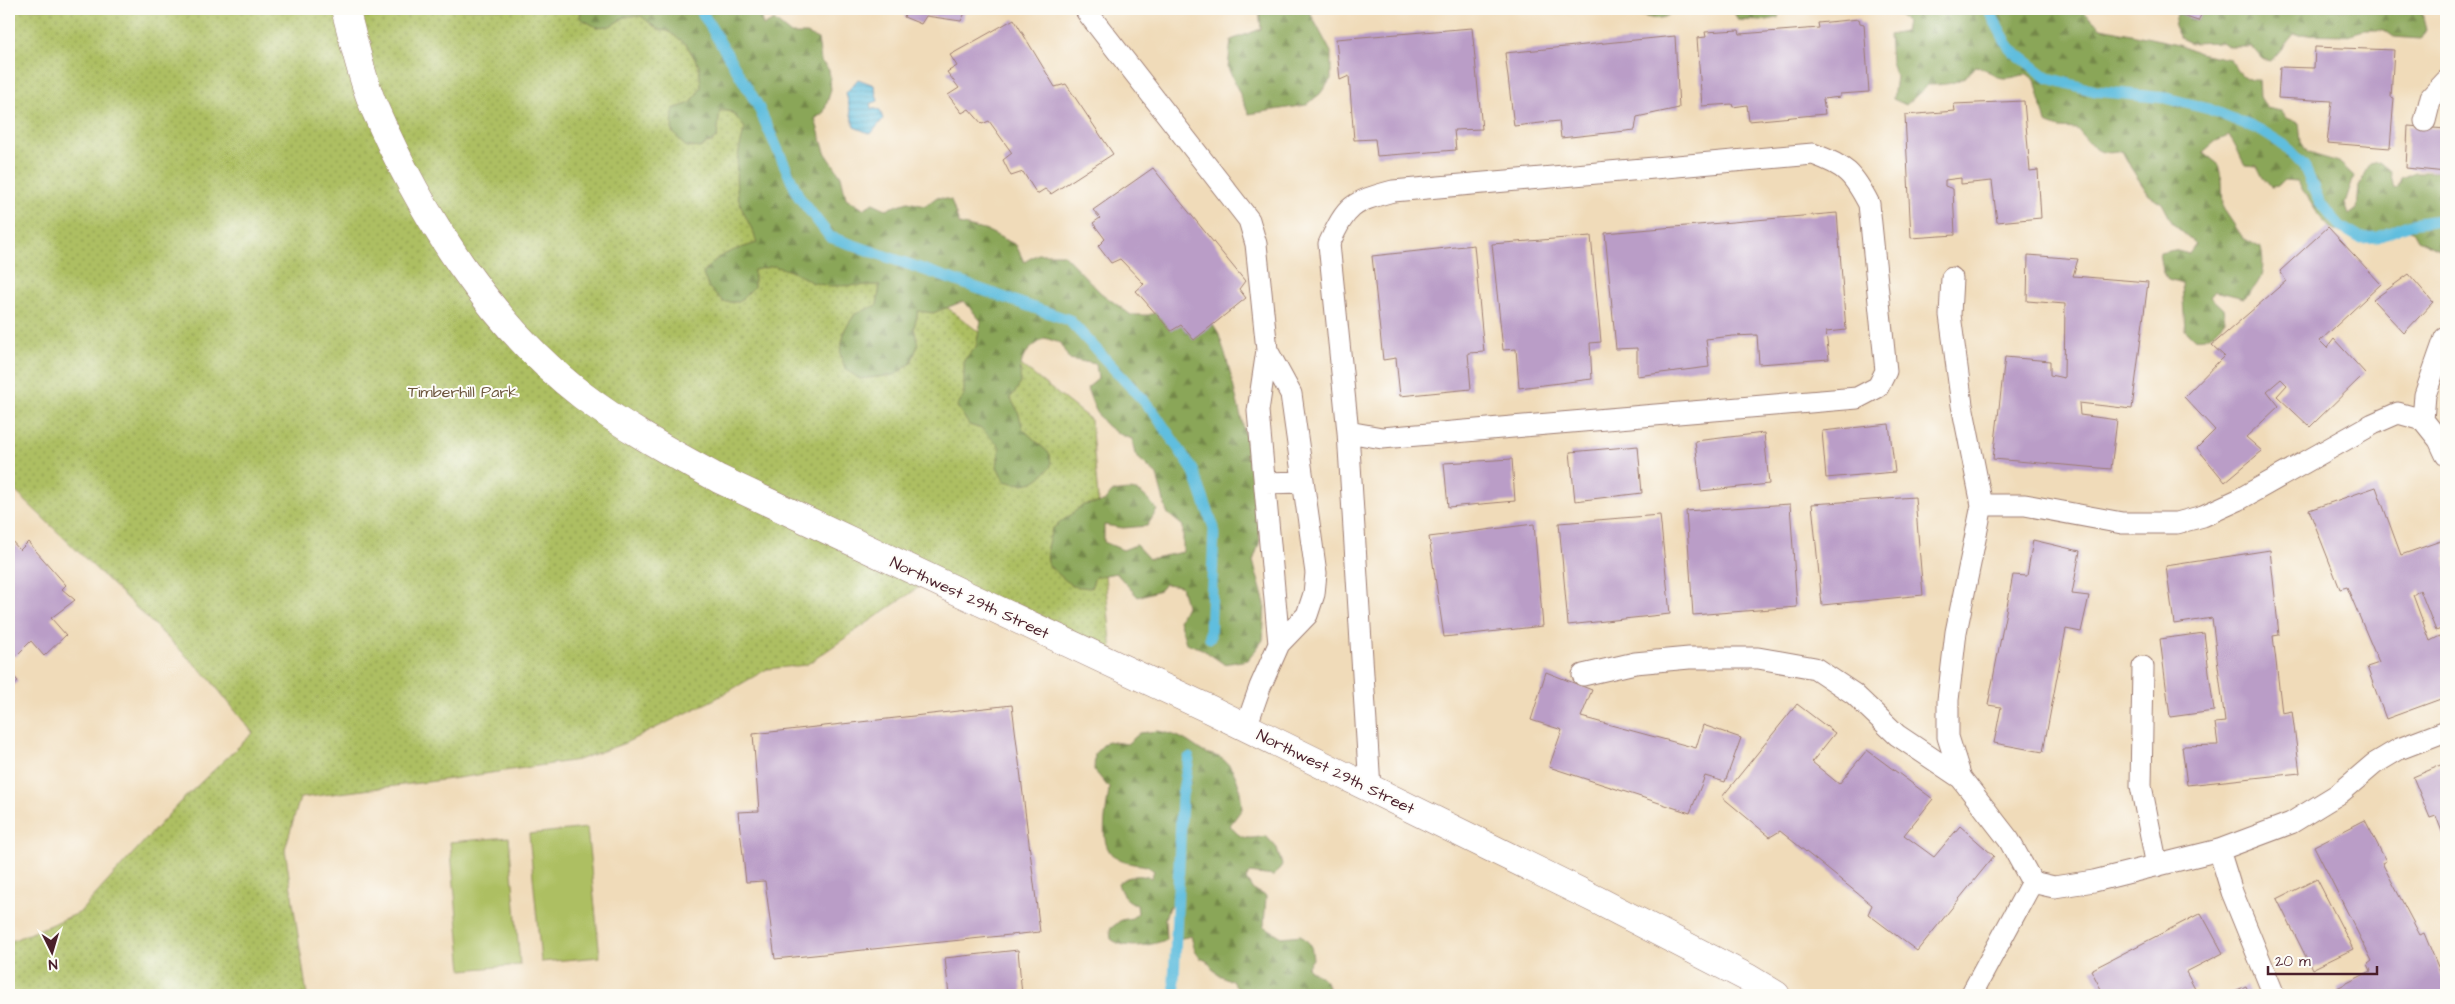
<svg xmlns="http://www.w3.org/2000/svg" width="2455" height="1004" viewBox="0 0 2455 1004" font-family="'Architects Daughter',sans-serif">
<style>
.green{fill:url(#green-dots);stroke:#7c6f46}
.forest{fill:url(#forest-firs);stroke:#6a6242}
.pitch{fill:#adbf62;stroke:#7c6f46}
.water{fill:url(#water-rules);stroke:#556e84}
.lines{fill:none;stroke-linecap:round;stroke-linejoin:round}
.stream{stroke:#60bede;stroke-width:11}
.building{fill:#ba9dc7}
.lane-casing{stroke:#9d7d72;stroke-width:23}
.secondary-casing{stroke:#9d7d72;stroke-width:29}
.lane{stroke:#fff;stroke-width:21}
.secondary{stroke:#fff;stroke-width:28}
.labels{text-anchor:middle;stroke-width:4;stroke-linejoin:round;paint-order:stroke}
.park-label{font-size:16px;fill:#6d573e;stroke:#fdfcf7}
.street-label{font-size:16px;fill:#4a1f2b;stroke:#fdfcf7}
</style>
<defs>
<pattern id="green-dots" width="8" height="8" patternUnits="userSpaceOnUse" patternTransform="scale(1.25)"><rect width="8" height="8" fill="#adbf62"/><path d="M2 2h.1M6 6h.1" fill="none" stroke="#8f9b51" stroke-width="1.8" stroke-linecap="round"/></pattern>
<pattern id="forest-firs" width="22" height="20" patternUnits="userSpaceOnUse" patternTransform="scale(1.25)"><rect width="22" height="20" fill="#8aa658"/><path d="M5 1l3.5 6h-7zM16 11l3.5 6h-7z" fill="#738749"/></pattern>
<pattern id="water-rules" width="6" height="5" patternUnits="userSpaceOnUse" patternTransform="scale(1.25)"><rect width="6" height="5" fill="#60bede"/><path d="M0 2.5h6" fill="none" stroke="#519ab4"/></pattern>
</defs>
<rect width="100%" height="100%" fill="#fdfcf7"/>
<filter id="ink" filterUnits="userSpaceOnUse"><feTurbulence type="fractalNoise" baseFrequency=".02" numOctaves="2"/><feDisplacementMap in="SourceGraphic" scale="10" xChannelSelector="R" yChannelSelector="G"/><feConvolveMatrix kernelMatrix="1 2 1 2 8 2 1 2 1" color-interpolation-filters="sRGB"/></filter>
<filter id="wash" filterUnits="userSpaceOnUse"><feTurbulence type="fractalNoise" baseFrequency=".0096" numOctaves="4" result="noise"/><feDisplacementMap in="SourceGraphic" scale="20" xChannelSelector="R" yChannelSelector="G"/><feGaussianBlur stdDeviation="1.12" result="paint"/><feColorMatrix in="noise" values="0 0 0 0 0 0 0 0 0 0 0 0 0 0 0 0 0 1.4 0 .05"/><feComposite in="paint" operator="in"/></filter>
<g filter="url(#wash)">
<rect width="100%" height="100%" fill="#f0dbb9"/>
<path class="green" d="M9 9H680L840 236 952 311 1091 420 1113 664 931 579 806 665 767 669 715 699 625 743 578 760 451 779 300 798 285 849 307 995H9V942L79 913 179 803 253 733 208 677 9 485Z"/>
<path class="forest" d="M581 9H731L733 11 735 9H759L763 26 774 20 791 34H807L818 39 821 61 829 70 831 90 824 112 815 119 825 152 841 176 846 198 863 209 873 203 886 209 908 202 925 206 937 197 951 200 959 224 988 231 1016 245 1024 262 1038 254H1063L1101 293 1131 315H1148L1179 306 1209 318 1218 332 1227 360 1255 474 1260 541 1253 561 1265 604 1263 640 1248 660 1224 664 1202 649 1186 643 1179 620 1186 606 1181 586 1165 584 1160 590 1138 597 1116 573 1095 577 1091 588 1072 586 1048 565 1047 547 1052 529 1083 505 1104 502 1112 492C1138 488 1140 489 1157 510L1147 526 1123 528 1104 525V542L1123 550 1136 545 1149 559 1183 552V526L1167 513 1157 475 1135 455 1132 439C1102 429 1097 416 1087 388L1098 379 1096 364 1069 359 1060 343 1045 338C1036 344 1025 351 1022 361 1017 380 1026 381 1010 398L1018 411 1023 429 1050 454 1051 466C1035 484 1029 487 1004 481L997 466 1000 447 982 429 969 425 957 406 964 395V360L976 347 981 321 964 301 933 313 918 311 914 328 918 345 911 363 895 375 860 379 845 369 840 353 845 329 855 314 877 305 880 285 828 286 811 282 794 272 774 266 754 270V287L739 302H724L709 288 703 275C714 254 735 250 757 243 754 231 748 223 743 211 731 185 737 154 745 128L732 112 720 110 717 138 700 148 685 146 672 131 673 109 691 103 701 87 699 66 686 44 668 31 659 30 641 16H627L610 26 596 27 580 18Z
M1259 9H1308L1331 52V79L1320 94 1306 105 1249 114 1228 68 1231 40 1261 29Z
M1624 9H1676C1661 26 1643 16 1624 9Z
M1732 9H1780L1778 18 1761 21 1738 20Z
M1893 9H2079L2102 28 2179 44 2199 53 2230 59C2239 72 2243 81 2259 80L2260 97 2267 108 2281 111 2287 118 2299 123 2301 142 2308 153 2339 162 2354 176 2345 203 2349 215 2357 209 2359 186 2370 164 2379 162 2390 171 2394 189 2398 187 2401 178 2415 172H2446V253L2418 240 2413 231 2395 225 2361 242 2330 228 2319 216 2297 181 2284 180 2278 186 2271 187 2263 178 2257 166 2245 165C2239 156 2237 145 2229 136L2216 141 2203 152 2218 164 2222 181 2223 208 2243 238 2261 248C2266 270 2261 284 2244 298L2215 291 2210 297 2223 309 2225 320C2216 332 2209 341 2193 338L2185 330 2182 284 2168 280 2163 271 2160 253 2174 250 2189 254 2196 244 2173 224 2162 203 2149 195 2131 168 2122 151C2097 157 2093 147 2077 129L2059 128 2046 123 2035 80 2027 74C2014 77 2003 82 1991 73 1985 70 1982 67 1976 66 1962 83 1949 85 1928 85L1906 105 1893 99 1896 76 1891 62 1889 35 1904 32 1906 21Z
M2204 9H2232L2239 11 2241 9H2421L2426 29 2420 39 2394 37 2384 30H2364L2347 35 2294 34 2271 61 2262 59 2252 47H2229L2222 42 2191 43 2180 38 2174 26 2177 14 2198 21Z
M1158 731C1178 735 1183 738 1200 750 1207 755 1219 755 1225 761 1238 773 1241 792 1242 809L1230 825C1241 841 1248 839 1266 836L1277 848 1282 865 1274 876 1249 873 1246 879 1253 890 1266 896 1264 926 1282 937 1301 935 1311 945 1313 959 1307 967C1319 980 1329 973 1328 995H1246V993L1235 986 1232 981 1217 974 1207 961 1200 958 1195 951 1191 936 1173 940V935L1179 930 1180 908 1174 904 1169 907 1165 918 1166 940C1149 946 1125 950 1111 939L1110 929 1121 920 1132 918 1138 913 1137 905C1126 900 1121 895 1118 883 1129 875 1139 874 1151 878L1154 871C1145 863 1140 866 1129 863 1092 856 1107 815 1109 788L1094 770 1095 753 1107 741 1127 744 1140 733Z"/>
<path class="pitch" d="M587 828 600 957 541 962 529 834Z
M509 837 520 965 462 970 450 842Z"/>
<path class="water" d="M858 79 874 85 878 101 870 104 871 108 880 110 883 119 871 134 854 127 846 93Z"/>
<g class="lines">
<path class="stream" d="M700 9 757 104 799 197 830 237 1069 320 1153 411 1193 470 1214 528 1210 638
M1988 9 2010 49 2048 78 2095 91 2166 98 2209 109 2260 130 2284 145 2304 166 2320 203 2341 227 2360 238 2378 237 2411 224 2446 219
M1176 995 1174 981 1182 796 1189 758"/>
</g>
<g id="blocks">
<path class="building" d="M907 9H967L961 21 926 16 921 24 904 17Z
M2162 9H2204L2198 21Z
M1014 19 1055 87 1066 84 1113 154 1051 194 1045 189 1037 194 1023 172 1011 176 1003 160 1012 153 989 121 982 124 969 109 962 113 948 95 959 88 947 72 957 66 950 55Z
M1859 19 1860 23 1864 24 1869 92 1840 94V97L1823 99 1825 114 1749 121 1747 105 1733 107 1732 104 1702 106 1697 38 1706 37 1705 32 1739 30 1740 34 1819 28 1818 23Z
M1472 28 1482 129 1454 130 1456 150 1377 156 1375 139 1354 140 1349 76 1340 80 1336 39Z
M1675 36 1679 108 1637 117 1635 130 1561 138 1559 121 1514 126 1505 53Z
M2315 47 2394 50 2391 97 2394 98 2390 148 2327 143 2332 101 2278 98 2280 67 2314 68Z
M2024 101 2030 171 2038 170 2041 218 1997 222 1992 181 1961 184V178L1945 180V186L1953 189 1955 235 1911 238 1905 115 1955 111 1954 104Z
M2408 126 2446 129V172L2406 168Z
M1153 168 1245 281 1239 289 1246 298 1194 340 1181 325 1171 331 1136 291 1144 284 1120 259 1111 263 1098 246 1105 239 1093 223 1100 218 1093 210Z
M1837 213 1846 330 1826 332 1829 359 1759 364 1757 335 1733 336 1706 339 1709 367 1637 376V348L1616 349 1605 233Z
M2328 227 2381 284 2320 341 2327 348 2334 339 2365 373 2310 427 2277 396 2287 385 2281 379 2267 391 2279 406 2246 437 2262 451 2225 482 2197 448 2215 430 2184 397 2224 356 2212 345 2286 281 2280 271Z
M1591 236 1601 342 1590 343 1592 379 1519 388 1516 349 1503 350 1492 244Z
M1474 245 1484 352 1468 353 1471 389 1400 396 1396 358 1383 360 1372 256Z
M2028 255 2078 259 2073 276 2148 282 2132 409 2079 403 2080 415 2117 420 2111 469 1993 459 2005 357 2050 361V375L2064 378 2065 304 2027 301Z
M2409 274 2433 302 2404 333 2373 300Z
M1889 424 1895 472 1826 478 1822 431Z
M1764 433 1769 484 1701 491 1695 441Z
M1638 446 1642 493 1575 501 1570 452Z
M1512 459 1515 501 1448 507 1444 463Z
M2376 487 2401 555 2446 539V627L2436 631 2420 590 2413 595 2430 641 2440 636 2446 648V697L2386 719 2367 667 2379 663 2347 587 2340 589 2309 510Z
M1915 497 1923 595 1822 605 1812 504Z
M1790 504 1797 607 1693 615 1686 511Z
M1660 515 1670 614 1568 625 1559 523Z
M1534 524 1543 626 1444 637 1429 537Z
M9 538 20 550 28 542 66 585 62 589 75 600 51 618 66 635 44 656 31 641 15 657 9 651Z
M2033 540 2080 551 2072 594 2089 596 2081 632 2066 629 2043 752 1994 743 2001 707 1988 705 2013 575 2027 576Z
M2270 550 2279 635 2273 636 2282 713 2292 711 2300 773 2187 785 2182 746 2218 745 2215 723 2225 722 2212 618 2174 624 2166 566Z
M2204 633 2214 711 2170 717 2160 639Z
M9 671 18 681 9 690Z
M1546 672 1592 690 1581 717 1696 748 1703 725 1741 738 1725 782 1705 776 1690 813 1549 767 1562 730 1531 720Z
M1797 704 1835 733 1812 762 1839 784 1867 750 1933 799 1904 835 1934 857 1960 826 1994 856 1917 951 1868 914 1872 905 1780 831 1770 837 1722 797Z
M1012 705 1040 932 775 959 765 881 746 882 738 812 759 811 753 734Z
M2446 763V842L2436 816 2430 818 2413 777Z
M2365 820 2386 861 2382 863 2420 935 2424 933 2446 986V995H2340L2337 988 2371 971 2368 964 2372 961 2314 846Z
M2317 879 2353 949 2312 969 2277 899Z
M2201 913 2223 953 2186 972 2195 989 2184 995H2104L2091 970Z
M1018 950 1022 995H949L945 958Z
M2246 986 2250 995H2226Z"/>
</g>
</g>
<g filter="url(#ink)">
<use href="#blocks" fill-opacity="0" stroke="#9d7d72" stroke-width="1"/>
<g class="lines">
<g class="lane-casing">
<path id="lane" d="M1088 9 1087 12 1249 220 1256 244 1267 350
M2425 121 2431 97 2446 81
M1952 278 1950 315 1962 405 1982 505 1956 632 1948 700V737L1961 778 2009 840 2032 882 1971 995
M2423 420 2425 395 2445 338
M1348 432 1382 438 1857 398 1878 387 1886 371 1869 204C1853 173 1846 166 1813 154L1393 191C1352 202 1347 205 1329 244L1348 432 1370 788
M1265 483 1303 482
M1982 505H2025L2122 523H2177L2203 516 2238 500 2373 424 2398 413 2423 420 2439 440 2446 455
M2143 667 2141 786 2157 866
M1583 675 1635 663 1689 658H1758L1815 668 1854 694 1897 735 1961 778
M1246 727 1260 687 1279 644 1307 615 1314 594 1316 573 1291 394 1267 350 1258 411 1279 644
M2219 850 2232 892 2274 995
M2032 882 2054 887 2094 881 2219 850 2291 823 2340 793 2374 764 2399 749 2446 731"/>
</g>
<g class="secondary-casing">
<path id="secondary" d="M345 9C354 40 361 78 374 107 420 213 490 325 583 396 625 428 672 453 719 479L1209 709 1597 900 1748 978 1776 995"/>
</g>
<use href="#lane" class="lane"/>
<use href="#secondary" class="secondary"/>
</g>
</g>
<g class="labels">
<g class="park-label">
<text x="463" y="397">Timberhill Park</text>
</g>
<g class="street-label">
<text transform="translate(970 597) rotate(25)" y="6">Northwest 29th Street</text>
<text transform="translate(1336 771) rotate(26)" y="6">Northwest 29th Street</text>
</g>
</g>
<rect width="2455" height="1004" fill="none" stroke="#fdfcf7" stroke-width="30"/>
<g transform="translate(52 952) rotate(175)" stroke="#fdfcf7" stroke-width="4" paint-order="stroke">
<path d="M0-4L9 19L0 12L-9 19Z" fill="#4a1f2b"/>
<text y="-8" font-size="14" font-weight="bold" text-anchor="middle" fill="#4a1f2b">N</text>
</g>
<path d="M2268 966v8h109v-8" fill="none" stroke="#4a1f2b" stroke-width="2.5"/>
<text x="2275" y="966" font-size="15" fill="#4a1f2b" stroke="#fdfcf7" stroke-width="4" paint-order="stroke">20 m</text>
</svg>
